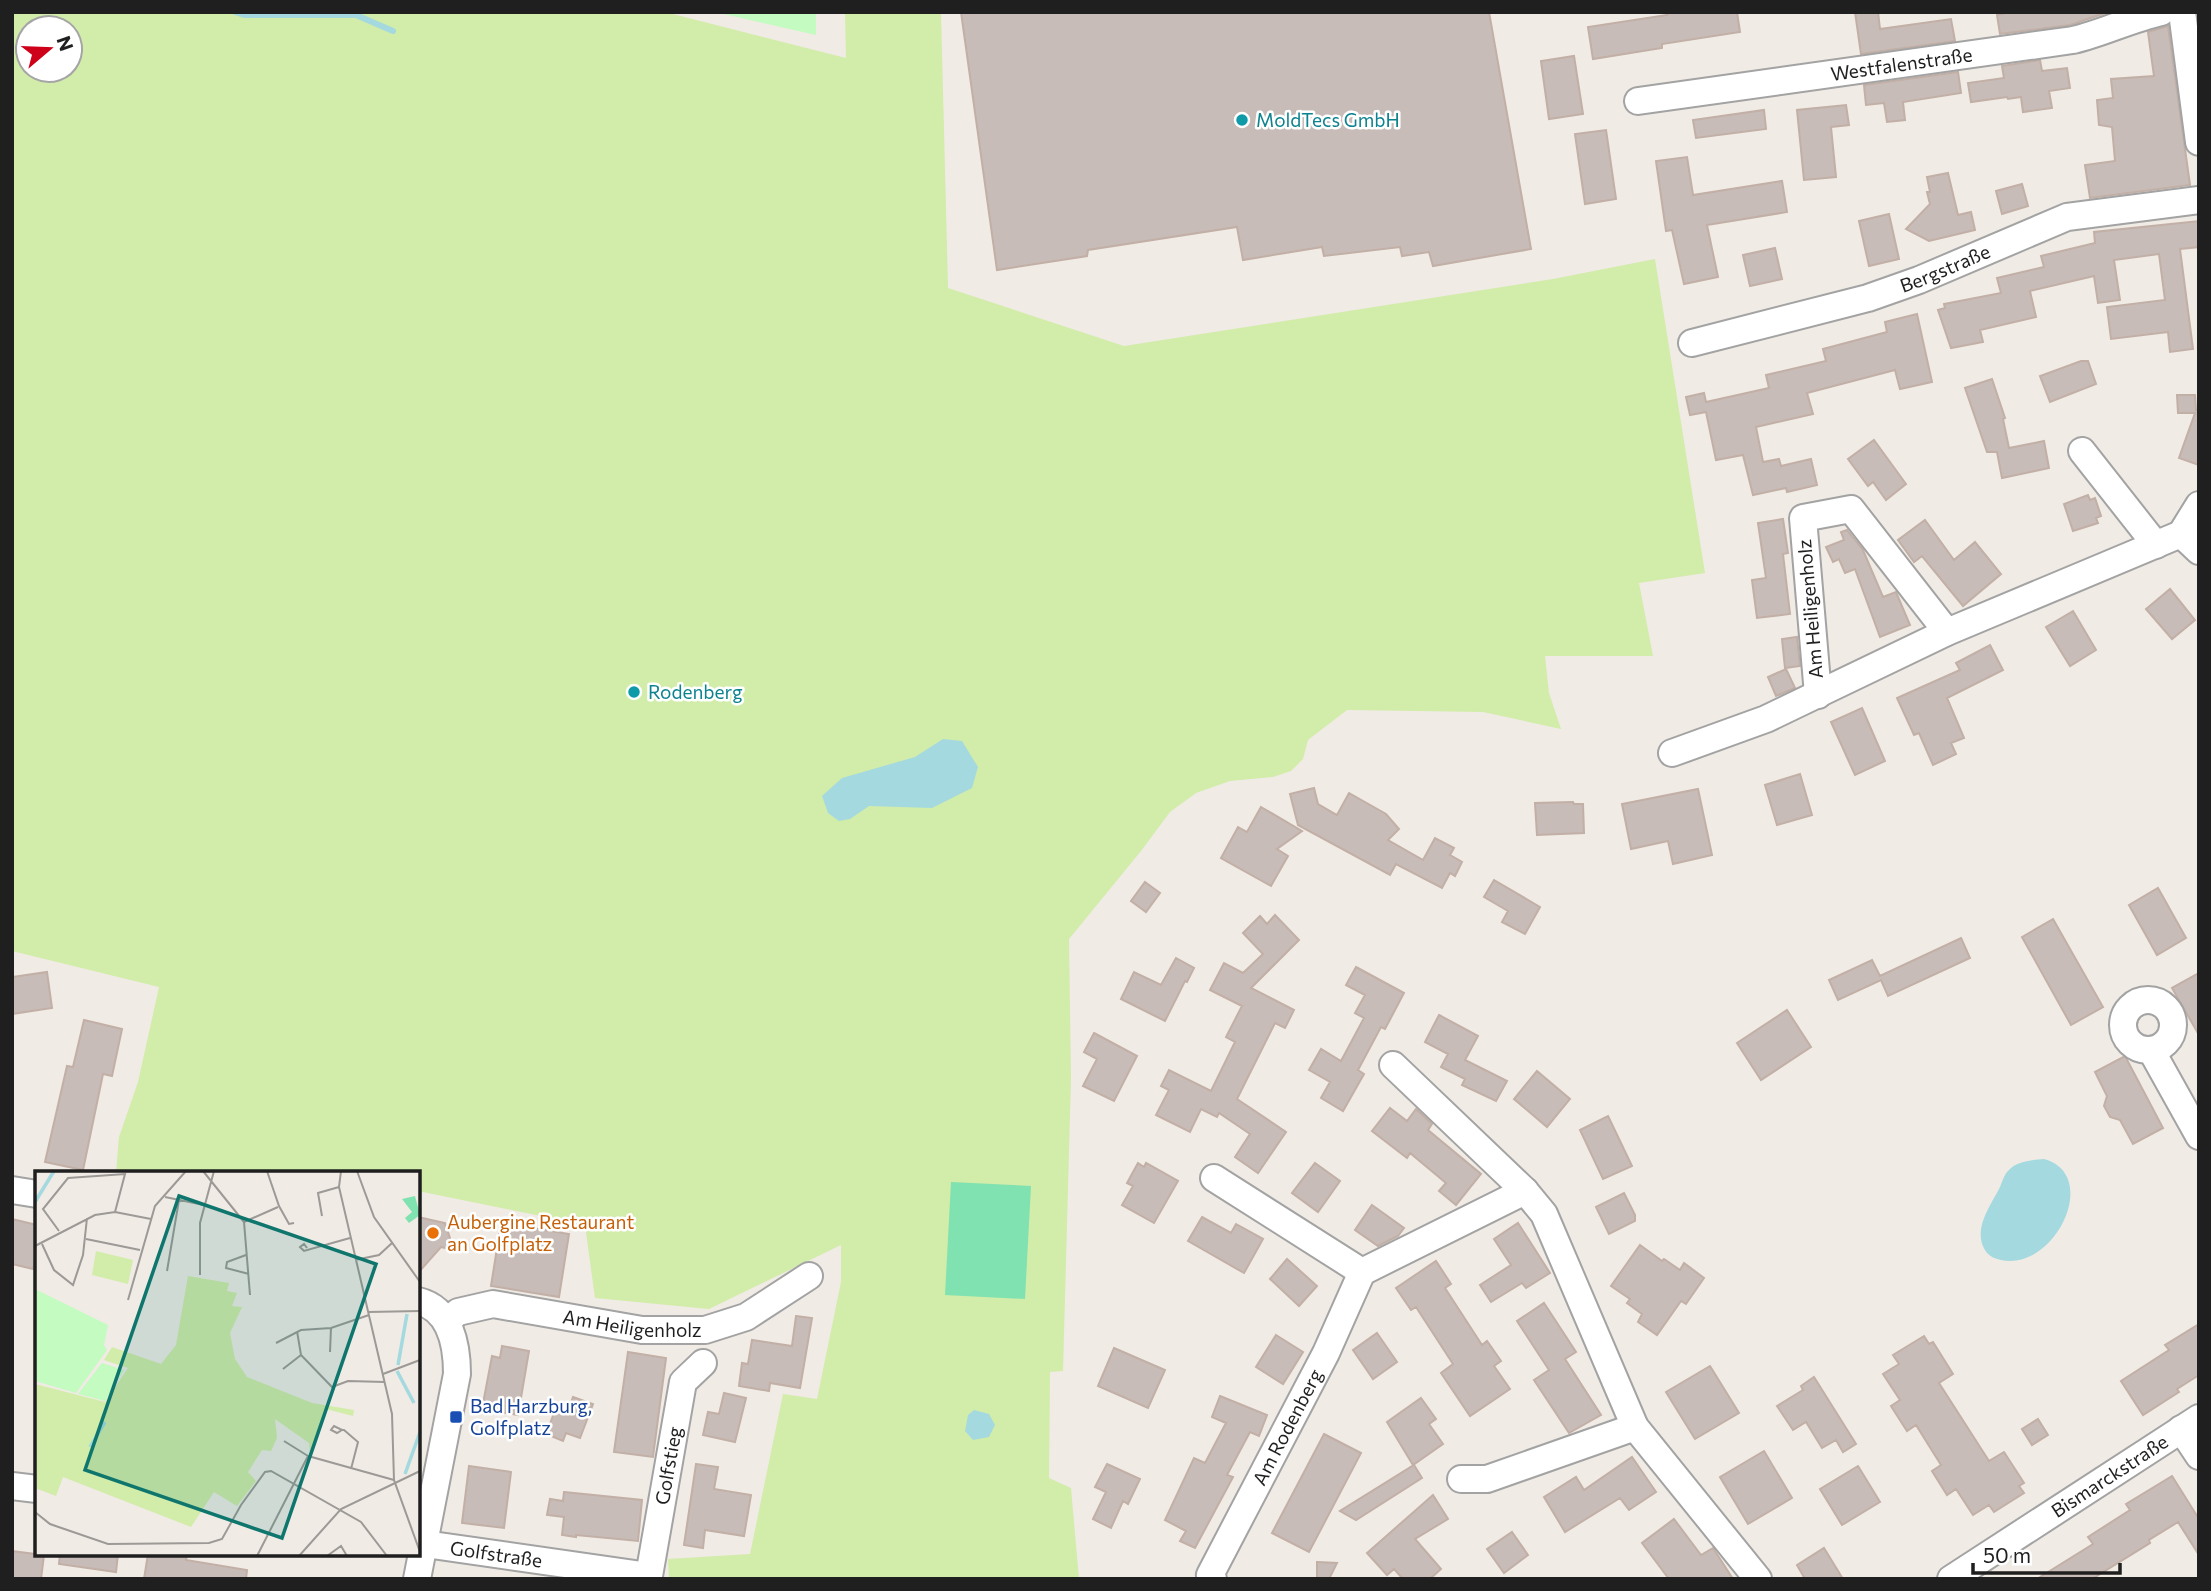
<svg xmlns="http://www.w3.org/2000/svg" width="2211" height="1591" viewBox="0 0 2211 1591" font-family="Commissioner,sans-serif">
<style>
.grass{fill:#d2eca9;fill-rule:evenodd}
.park{fill:#c3fbc0}
.pitch{fill:#80e2b0}
.water{fill:#a4d9df}
.lines{fill:none;stroke-linecap:round;stroke-linejoin:round}
.stream{stroke:#a4d9df;stroke-width:6}
.building{fill:#c8bcb8;stroke:#c2afa6;stroke-width:2}
.minor-casing{stroke:#a3a3a3;stroke-width:30}
.minor{stroke:#fff;stroke-width:26}
.culture-dot{fill:#0f9aa8;stroke:#fff;stroke-width:2.5}
.food-dot{fill:#e8710a;stroke:#fff;stroke-width:2.5}
.transit-dot{fill:#1a4fb4;stroke:#fff;stroke-width:2.5}
.labels{text-anchor:middle;stroke-width:5;stroke-linejoin:round;paint-order:stroke}
.street-label{font-size:19px;fill:#1f1f1f;stroke:#fff}
.culture-label{font-size:19px;fill:#0d838f;stroke:#fff;text-anchor:start}
.food-label{font-size:19px;fill:#c56008;stroke:#fff;text-anchor:start}
.transit-label{font-size:19px;fill:#164399;stroke:#fff;text-anchor:start}
.inset-river{fill:none;stroke:#a4d9df;stroke-width:3.5}
.inset-road{fill:none;stroke:#9c9996;stroke-width:2}
.view{fill:#0f766e;fill-opacity:0.15;stroke:#0f766e;stroke-width:3.5}
.inset-edge{fill:none;stroke:#1f1f1f;stroke-width:3.5}
</style>
<rect width="100%" height="100%" fill="#f0ebe5"/>
<path class="grass" d="M12 12H665L846 58 845 12H941L948 288 1124 346 1553 279 1655 259 1705 573 1639 583 1653 656H1545L1549 693 1561 729 1483 712 1347 710 1308 740 1303 759 1291 771 1273 777 1230 781 1196 793 1170 812 1141 851 1069 939 1071 1078 1063 1371 1050 1372 1049 1478 1071 1488 1079 1579H669L668 1559 750 1554 783 1394 817 1399 841 1282V1245L709 1309 595 1298 585 1225 418 1191V1173H116L119 1137 138 1082 159 987 12 951ZM28 28H70V70H28Z"/>
<path class="park" d="M715 12H816V35Z"/>
<path class="pitch" d="M951 1182 1031 1186 1025 1299 945 1295Z"/>
<path class="water" d="M943 739 962 741 978 767 972 788 932 808 869 806 850 819 839 821 828 813 822 796 842 778 915 757Z
M2044 1159C2102 1175 2054 1272 2001 1260 1996 1259 1991 1257 1987 1253 1971 1232 1989 1208 1999 1189 2002 1183 2004 1174 2009 1170 2017 1161 2033 1160 2044 1159Z
M974 1410 989 1414 995 1425 989 1437 973 1440 965 1431 968 1415Z"/>
<g class="lines">
<path class="stream" d="M235 12 244 15H356L393 31"/>
</g>
<path class="building" d="M961 12H1489L1531 249 1433 266 1429 252 1402 256 1400 247 1324 256 1322 247 1243 260 1237 227 1088 250 1087 256 997 270Z
M1666 12H1737L1740 32 1662 44V48L1593 59 1588 27 1667 15Z
M1855 12H1878L1880 29 1951 19 1955 41 1861 54Z
M2010 12H2108L2070 25 2000 34 1997 15Z
M2168 26 2190 185 2090 198 2085 165 2115 161 2112 127 2099 125 2097 100 2113 98 2111 79 2154 76 2148 32Z
M1574 56 1583 114 1549 119 1541 61Z
M2040 60 2042 71 2067 68 2070 88 2049 91 2052 108 2023 112 2021 97 2008 99 2007 97 1971 102 1968 83 2004 78 2002 66Z
M1958 72 1961 93 1903 102 1905 120 1887 122 1884 103 1866 105 1864 85Z
M1846 105 1849 125 1831 127 1836 177 1804 180 1797 110Z
M1764 110 1766 129 1696 138 1693 120Z
M1606 130 1616 199 1585 204 1575 134Z
M1687 157 1693 195 1782 181 1787 212 1707 225 1718 277 1684 284 1672 230 1666 231 1656 161Z
M1948 173 1958 215 1971 212 1975 230 1929 241 1906 229 1930 204 1927 192H1930L1927 177Z
M2022 184 2028 206 2002 214 1996 191Z
M1889 214 1899 259 1869 266 1859 221Z
M2199 221V247L2180 249 2193 349 2170 352 2168 332 2111 339 2107 307 2165 300 2159 254 2114 260 2120 300 2098 303 2094 276 2030 291 2036 317 1980 330 1983 342 1951 348 1938 310 1945 308 1944 304 2001 293 1997 278 2044 267 2041 256 2095 243 2094 232Z
M1775 248 1782 279 1750 286 1743 255Z
M1917 314 1932 382 1900 389 1895 370 1807 393 1813 414 1756 427 1763 462 1779 459 1781 466 1811 459 1817 485 1787 492 1786 488 1753 495 1743 455 1716 460 1706 412 1690 415 1686 397 1704 393 1706 402 1769 388 1766 375 1826 361 1823 349 1887 332 1885 322Z
M2081 361H2088L2096 384 2050 402 2040 376Z
M1992 379 2005 418 2003 419 2009 448 2044 441 2049 468 2002 478 1997 452H1987L1965 388Z
M2177 395H2195L2196 410H2199V465L2179 458 2195 413H2178Z
M1874 440 1906 484 1886 500 1873 482 1868 486 1848 459Z
M2088 495 2090 500 2095 498 2101 516 2096 518 2098 523 2073 531 2064 504Z
M1783 519 1788 553 1783 554 1790 614 1757 618 1752 580 1766 578 1758 523Z
M1925 520 1954 560 1975 542 2001 574 1963 606 1922 556 1914 562 1898 540Z
M1847 530 1863 550 1883 597 1896 592 1910 625 1880 637 1855 569 1845 573 1839 559 1833 562 1826 547 1844 540 1841 532Z
M2170 589 2195 620 2172 639 2146 609Z
M2073 611 2096 650 2070 666 2046 627Z
M1797 637 1800 666 1785 668 1782 639Z
M1990 645 2003 670 1947 698 1964 738 1951 743 1956 754 1933 765 1919 733 1914 735 1897 698 1960 670 1956 663Z
M1786 669 1795 688 1776 696 1768 677Z
M1862 708 1885 761 1855 775 1831 722Z
M1800 774 1812 815 1777 825 1765 785Z
M1314 788 1318 804 1337 815 1349 793 1386 814 1399 829 1388 840 1423 860 1435 838 1454 848 1450 855 1462 862 1455 876 1450 873 1442 888 1396 864 1390 875 1298 825 1290 794Z
M1698 789 1712 855 1673 864 1668 841 1631 849 1622 804Z
M1573 802 1574 804H1583L1584 833 1537 835 1535 803Z
M1261 807 1302 831 1277 849 1288 856 1271 886 1221 858 1238 827 1247 832Z
M1494 880 1540 907 1525 934 1502 922 1508 911 1484 897Z
M1145 882 1160 893 1146 912 1131 901Z
M2158 888 2186 938 2157 955 2129 905Z
M1275 915 1299 940 1251 988 1294 1010 1285 1028 1275 1023 1237 1099 1286 1132 1258 1173 1235 1157 1250 1134 1219 1113 1217 1117 1201 1109 1190 1132 1156 1115 1169 1090 1161 1086 1169 1070 1211 1091 1235 1042 1226 1037 1242 1006 1210 990 1224 963 1243 973 1263 954 1243 933 1260 916 1267 924Z
M2053 919 2103 1007 2071 1025 2022 937Z
M1961 938 1970 958 1888 996 1881 980 1838 1000 1829 980 1872 960 1880 976Z
M1176 958 1194 968 1187 982 1185 981 1165 1021 1121 999 1134 972 1161 985Z
M1356 967 1404 993 1385 1029 1381 1027 1358 1070 1364 1074 1343 1111 1321 1098 1330 1082 1309 1070 1321 1049 1341 1061 1364 1018 1355 1013 1365 995 1346 985Z
M47 972 52 1008 12 1014V977Z
M2199 973V1035L2172 988Z
M1787 1010 1811 1047 1761 1080 1737 1043Z
M1439 1015 1478 1036 1465 1060 1507 1081 1496 1101 1462 1085 1465 1079 1441 1067 1448 1054 1425 1042Z
M84 1020 122 1029 112 1076 103 1074 83 1170 45 1162 67 1066 73 1067Z
M1094 1033 1137 1056 1114 1101 1083 1086 1097 1059 1084 1052Z
M2125 1056 2163 1128 2133 1144 2120 1120 2110 1117 2104 1106 2107 1096 2095 1072Z
M1537 1071 1570 1099 1547 1127 1514 1099Z
M1390 1108 1407 1121 1416 1109 1432 1124 1428 1130 1481 1174 1456 1205 1439 1191 1446 1183 1410 1153 1407 1158 1372 1131Z
M1608 1116 1632 1166 1603 1179 1580 1130Z
M1138 1163 1144 1167 1146 1163 1178 1181 1154 1223 1122 1205 1133 1186 1127 1183Z
M1315 1163 1340 1181 1318 1212 1292 1193Z
M1624 1193 1635 1215V1221L1609 1234 1596 1207Z
M1372 1205 1404 1228 1398 1236 1378 1246 1355 1230Z
M418 1217 445 1223 454 1250 441 1247 418 1273Z
M1202 1217 1231 1233 1236 1224 1263 1239 1244 1273 1188 1241Z
M12 1219 37 1225V1252L33 1269 12 1264Z
M501 1223 569 1234 559 1297 491 1286Z
M1518 1223 1550 1273 1526 1288 1522 1283 1491 1302 1480 1285 1511 1265 1494 1239Z
M1640 1245 1662 1261 1664 1259 1680 1270 1684 1263 1704 1278 1686 1304 1681 1301 1657 1335 1638 1322 1642 1314 1627 1303 1630 1299 1611 1286Z
M1287 1259 1317 1286 1299 1306 1270 1279Z
M1436 1261 1451 1284 1445 1288 1482 1345 1487 1341 1501 1361 1494 1366 1510 1389 1470 1416 1441 1373 1453 1364 1416 1307 1411 1310 1396 1288Z
M1544 1303 1576 1352 1565 1359 1601 1415 1569 1433 1534 1380 1549 1370 1517 1321Z
M796 1316 812 1318 800 1388 770 1383 769 1391 739 1386 742 1363 748 1364 752 1340 792 1346Z
M2199 1324V1375L2177 1389 2179 1392 2143 1415 2121 1381 2169 1350 2165 1345Z
M1377 1333 1397 1362 1373 1379 1353 1350Z
M1276 1335 1303 1352 1283 1384 1256 1367Z
M1924 1336 1929 1344 1933 1342 1953 1374 1939 1383 1989 1461 2004 1452 2024 1483 2019 1486 2024 1493 1994 1512 1989 1505 1973 1515 1956 1489 1947 1495 1932 1471 1941 1465 1916 1425 1907 1431 1891 1406 1900 1400 1883 1374 1899 1364 1893 1355Z
M502 1346 529 1351 518 1415 482 1409 492 1356 500 1358Z
M1114 1348 1165 1370 1148 1408 1098 1386Z
M628 1352 666 1358 653 1457 614 1452Z
M1710 1366 1739 1413 1695 1439 1666 1392Z
M1814 1377 1856 1444 1843 1452 1836 1440 1822 1448 1806 1422 1793 1430 1777 1406 1803 1390 1801 1386Z
M724 1393 746 1398 735 1442 703 1435 708 1412 719 1414Z
M1220 1396 1267 1415 1259 1436 1250 1432 1227 1475 1233 1477 1195 1548 1180 1541 1186 1531 1165 1520 1194 1458 1205 1463 1226 1423 1212 1417Z
M573 1397 593 1404 580 1438 566 1433 563 1441 546 1434 558 1403 569 1408Z
M1421 1398 1436 1419 1429 1424 1443 1444 1413 1465 1387 1422Z
M2038 1419 2048 1435 2032 1445 2022 1429Z
M1324 1434 1361 1453 1309 1552 1272 1533Z
M1764 1451 1792 1498 1748 1524 1720 1477Z
M1632 1457 1656 1492 1629 1510 1620 1498 1565 1532 1544 1497 1576 1477 1584 1490Z
M696 1464 718 1467 714 1489 751 1495 744 1536 705 1530 703 1548 684 1545Z
M1107 1464 1140 1479 1128 1504 1123 1501 1111 1528 1093 1519 1106 1492 1095 1487Z
M1414 1465 1422 1478 1356 1520 1340 1511Z
M469 1466 511 1472 504 1528 462 1523Z
M1858 1466 1880 1502 1842 1525 1820 1489Z
M2172 1476 2199 1519V1555L2178 1522 2149 1540 2150 1543 2092 1579H2037L2093 1544 2088 1537 2130 1510 2126 1504Z
M564 1492 642 1500 638 1541 576 1535V1537L562 1535 564 1517 547 1515 550 1499 563 1501Z
M1433 1495 1448 1519 1415 1539 1441 1569 1430 1579H1403L1394 1569 1387 1575 1367 1553Z
M1674 1519 1701 1555 1713 1548 1733 1579H1669L1642 1543Z
M1512 1532 1528 1555 1504 1573 1487 1549Z
M1824 1548 1843 1579H1805L1797 1565Z
M12 1551 44 1555 41 1579H12Z
M60 1554H118L116 1572 59 1564Z
M148 1554H187L186 1560 247 1570 246 1579H144Z
M1317 1562 1337 1563 1329 1579H1317Z"/>
<g class="lines">
<g class="minor-casing">
<g id="minor">
<path d="M2182 12 2199 142"/>
<path id="s1" d="M1638 101 2073 40C2103 33 2130 19 2161 12"/>
<path id="s2" d="M1692 343 1868 298 1919 280 2067 217 2199 200"/>
<path d="M2082 451 2156 545"/>
<path d="M2181 534 2199 551"/>
<path d="M1818 695 1803 518 1851 509 1947 632"/>
<path d="M1672 753 1766 719 1947 632 2181 534 2199 505"/>
<circle cx="2148" cy="1025" r="25"/>
<path d="M2151 1050 2199 1136"/>
<path d="M1393 1065 1525 1191 1544 1214 1635 1427 1758 1579"/>
<path d="M1214 1178 1362 1272"/>
<path d="M12 1190 37 1194"/>
<path id="s3" d="M447 1321 458 1312 493 1304 642 1330H705L746 1317 809 1276"/>
<path d="M2181 1429 2199 1456"/>
<path d="M1461 1479H1487L1635 1427"/>
<path d="M12 1486 37 1489"/>
<path id="s4" d="M418 1543 649 1576V1579"/>
<path id="s5" d="M649 1576 683 1382 703 1363"/>
<path d="M417 1579 457 1374C457 1346 451 1309 418 1301"/>
<path id="s6" d="M1213 1579 1210 1575 1326 1353 1362 1272 1525 1191"/>
<path id="s7" d="M1951 1579 2199 1418"/>
</g>
</g>
<use href="#minor" class="minor"/>
</g>
<g class="culture-dot">
<circle cx="1242" cy="120" r="7"/>
<circle cx="634" cy="692" r="7"/>
</g>
<circle class="food-dot" cx="433" cy="1233" r="7"/>
<rect class="transit-dot" x="449" y="1410" width="14" height="14" rx="3.5"/>
<g class="labels">
<g class="street-label">
<text dy="7" stroke="none"><textPath href="#s1" startOffset="266">Westfalenstraße</textPath></text>
<text dy="7" stroke="none"><textPath href="#s2" startOffset="264">Bergstraße</textPath></text>
<text transform="translate(1810 609) rotate(-95)" y="7">Am Heiligenholz</text>
<text dy="7" stroke="none"><textPath href="#s3" startOffset="191">Am Heiligenholz</textPath></text>
<text dy="7" stroke="none"><textPath href="#s6" startOffset="172">Am Rodenberg</textPath></text>
<text dy="7" stroke="none"><textPath href="#s5" startOffset="112">Golfstieg</textPath></text>
<text dy="7" stroke="none"><textPath href="#s7" startOffset="189">Bismarckstraße</textPath></text>
<text dy="7" stroke="none"><textPath href="#s4" startOffset="79">Golfstraße</textPath></text>
</g>
<g class="culture-label">
<text x="1256" y="127">MoldTecs GmbH</text>
<text x="648" y="699">Rodenberg</text>
</g>
<g class="food-label">
<text x="447" y="1229">Aubergine Restaurant<tspan x="447" dy="22">an Golfplatz</tspan></text>
</g>
<g class="transit-label">
<text x="470" y="1413">Bad Harzburg,<tspan x="470" dy="22">Golfplatz</tspan></text>
</g>
</g>
<g transform="translate(35 1171)">
<rect width="385" height="385" fill="#f0ebe5"/>
<path d="M61 80 98 89 93 113 57 104ZM153 105 194 112 192 120 202 122 197 135 207 136 195 162 200 188 212 206 277 232 319 239 318 245 291 238 275 283 274 272 240 248 242 267 236 280 227 279 213 301 221 310 202 335 179 321 156 356 28 306 21 325 0 317V213L70 231 93 197 69 189 77 176 126 193 141 174Z" fill="#d2eca9"/>
<path d="M0 118 73 154 69 174 72 179 41 222 0 210ZM67 192 89 199 70 230 43 223Z" fill="#c3fbc0"/>
<path d="M380 25 385 44 374 52 370 47 377 41 367 28Z" fill="#80e2b0"/>
<path class="inset-river" d="M0 31 19 0M363 194 372 143M362 200 379 232M55 276 70 251M370 303 385 261"/>
<path class="inset-road" d="M168 0 209 51 215 124M232 0 244 35 254 53 259 52M306 0 304 16 357 243 359 309 385 381M322 0 339 46 385 111M130 26 169 34M287 45 283 22 304 16M209 51 243 36M24 60 8 38 33 7 90 3 80 41M51 68 105 79M7 73 19 99 38 114 48 84 52 47M0 75 60 44 80 41 116 48M272 77 269 73 265 76 269 80 315 67M211 84 192 91 191 97 214 103M320 89 344 84 357 72M132 100 144 29M165 104V52L179 0M93 129 120 35 151 0M333 141 385 140M385 145V177M262 160 266 184 297 216 313 210 350 211M241 172 266 159 296 157 334 144M295 181 296 157M248 198 266 184M348 203 385 189M307 259 302 262 296 259 299 255 307 259H309L323 271 316 298M249 270 273 285M0 341 15 353 73 373 174 372 187 368 206 334 230 301 236 300 326 351 352 385M222 385 273 285 359 309M264 385 306 338 385 300M292 385 306 375 312 385"/>
<path class="view" d="M144 25 341 93 247 367 50 299Z"/>
<rect width="385" height="385" class="inset-edge"/>
</g>
<rect width="2211" height="1591" fill="none" stroke="#1f1f1f" stroke-width="28"/>
<g transform="translate(49 49) rotate(71)"><circle r="33" fill="#ffffff" stroke="#a5a5a5" stroke-width="2"/>
<path d="M0-5L12 26L0 18L-12 26Z" fill="#ce001a"/>
<text y="-10" font-size="19" font-weight="bold" text-anchor="middle" fill="#1f1f1f">N</text>
</g>
<path d="M1973 1563v10h147v-10" fill="none" stroke="#1f1f1f" stroke-width="3.5"/>
<text x="1983" y="1563" font-size="21" fill="#1f1f1f" stroke="#ffffff" stroke-width="5" paint-order="stroke">50 m</text>
</svg>
